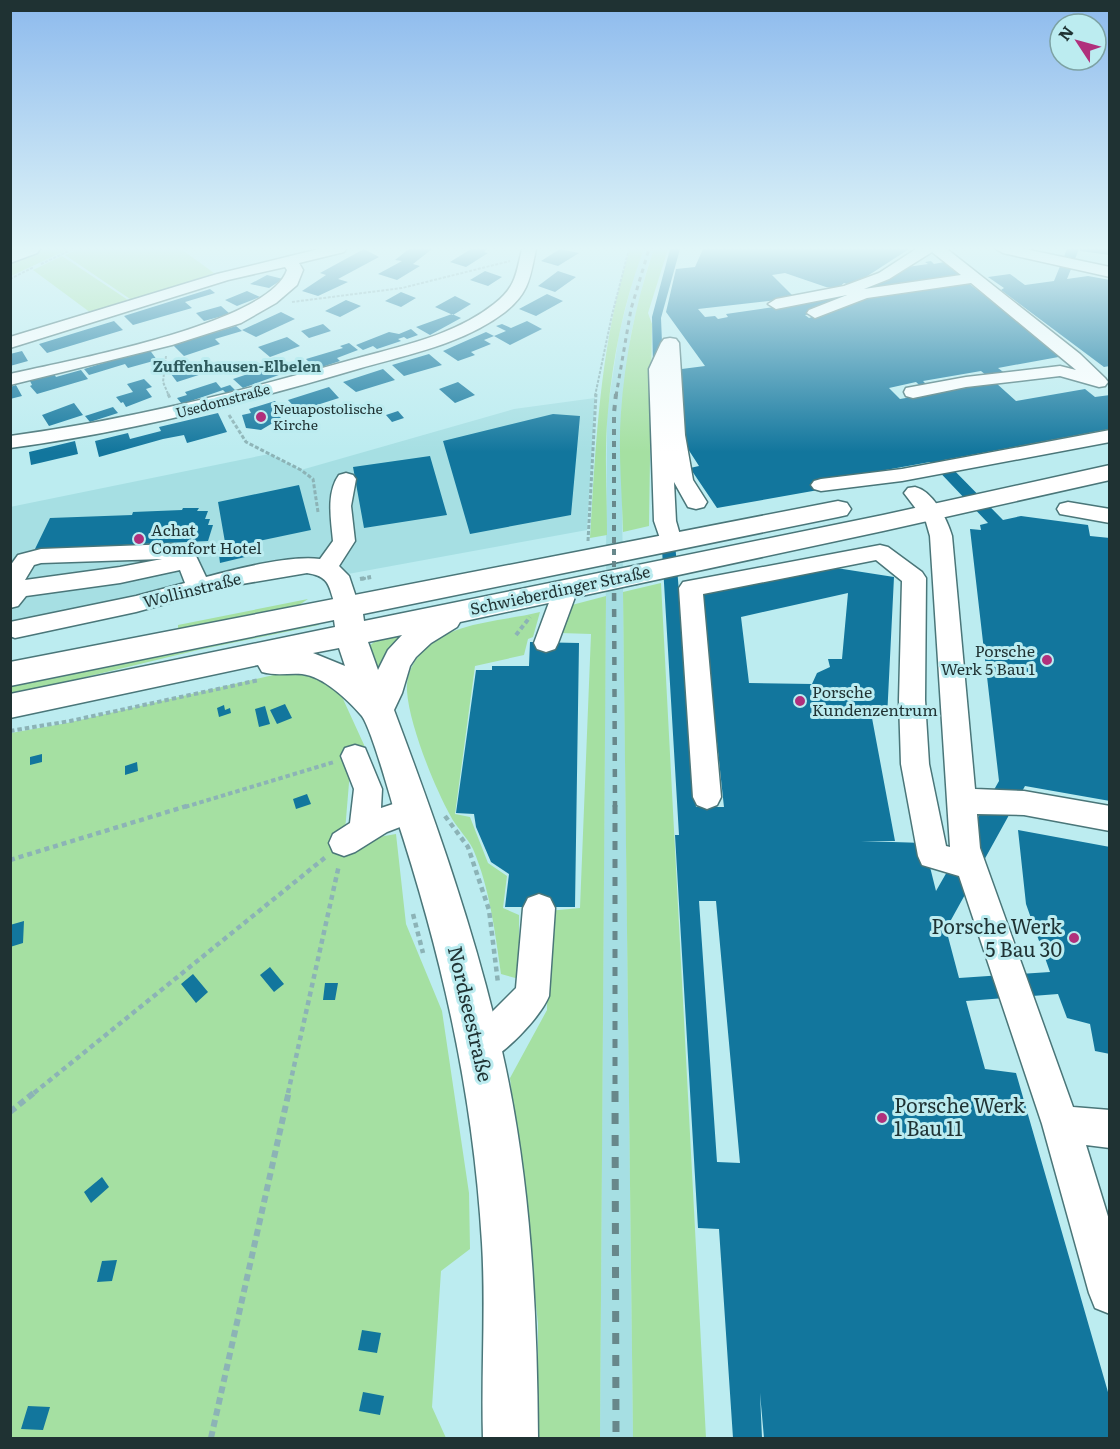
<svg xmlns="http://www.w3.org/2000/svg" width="1120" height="1449" viewBox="0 0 1120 1449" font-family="Literata,serif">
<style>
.built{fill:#a6dfe3}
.green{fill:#a5e0a2}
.building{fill:#12769d;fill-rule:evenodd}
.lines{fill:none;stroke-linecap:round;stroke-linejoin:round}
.minor-casing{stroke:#4a7679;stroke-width:3}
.major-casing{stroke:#4a7679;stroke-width:3}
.highway-casing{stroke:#4a7679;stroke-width:3}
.path-far4{stroke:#8cb3b6;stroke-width:2;stroke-dasharray:3 1.5;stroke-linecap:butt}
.path-far3{stroke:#8cb3b6;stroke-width:3;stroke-dasharray:4 2;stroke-linecap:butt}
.path-far2{stroke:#8cb3b6;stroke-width:4;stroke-dasharray:4.5 3;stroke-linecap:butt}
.path-far1{stroke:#8cb3b6;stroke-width:4.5;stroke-dasharray:5 4;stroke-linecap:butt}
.path{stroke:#8cb3b6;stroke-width:6;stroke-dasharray:7 4.5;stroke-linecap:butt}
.minor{fill:#fff;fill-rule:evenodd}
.major{fill:#fff;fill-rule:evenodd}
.highway{fill:#fff;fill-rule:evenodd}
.rail-far4{stroke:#68888b;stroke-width:3;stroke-dasharray:4.5 4.5;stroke-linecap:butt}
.rail-far3{stroke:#68888b;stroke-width:4;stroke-dasharray:6 6;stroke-linecap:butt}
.rail-far2{stroke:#68888b;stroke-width:4.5;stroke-dasharray:8 8;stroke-linecap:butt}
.rail-far1{stroke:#68888b;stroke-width:5;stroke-dasharray:9 9;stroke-linecap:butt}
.rail{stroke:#68888b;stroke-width:7;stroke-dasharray:11 11;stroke-linecap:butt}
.poi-dot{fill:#b0307c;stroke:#bcecf0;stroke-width:2}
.labels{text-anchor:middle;stroke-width:6;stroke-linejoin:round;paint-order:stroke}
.far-street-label{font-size:14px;fill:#1f3233;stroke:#bcecf0}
.far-poi-label{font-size:14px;fill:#1f3233;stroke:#bcecf0;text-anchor:start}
.far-neighbourhood-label{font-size:15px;font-weight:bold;fill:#2f5b5e;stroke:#bcecf0}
.poi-label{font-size:16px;fill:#1f3233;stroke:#bcecf0;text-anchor:start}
.street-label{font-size:16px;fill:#1f3233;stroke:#bcecf0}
.near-poi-label{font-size:20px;fill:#1f3233;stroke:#bcecf0;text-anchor:end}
.near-street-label{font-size:20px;fill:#1f3233;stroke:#bcecf0}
</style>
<rect width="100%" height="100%" fill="#bcecf0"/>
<path class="built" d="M644 249H654L646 272 631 334 621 413 633 1438H600L607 413 619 334 635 271Z
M595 398 587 530 337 576 326 568 14 624 10 620V507L269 454 301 470 514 409Z"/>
<path class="green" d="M42 249H69L11 276 10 263Z
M79 249H181L214 273 133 301 65 255Z
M630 249H644C624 301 613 356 608 411 604 451 607 494 607 535L590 538C596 440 600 344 630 249Z
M654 249H668L648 313 652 324 649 526 623 532C622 492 618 451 621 412 625 357 636 301 654 249Z
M62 256 131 302 91 313 33 270Z
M661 583 706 1438H633L623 592Z
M606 596 600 1438H538V1323L510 1078 547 1010 548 911 580 908 591 634 560 633 568 606Z
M308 599 299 605 283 610 178 630V625Z
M540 612 533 637 528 639 524 655 475 666 455 814 470 817 488 863 507 876 503 908 519 915V979L501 974C495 932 490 889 473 849 467 837 456 827 450 815 434 786 409 724 407 691 406 677 412 663 421 653 449 621 501 622 540 612Z
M317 620 319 625 198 650 11 695 10 683Z
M413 630 379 679 368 647 379 638Z
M295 670 338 688 365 747 351 759 344 843 396 834 406 924 442 1011 469 1193 470 1249 441 1271 432 1407 446 1438H11V733L67 723Z"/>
<path class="building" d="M364 249 379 257 338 279 348 282 318 296 302 291 326 275 320 273Z
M409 249H432L413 264 420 266 397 280 378 274 402 261 395 260Z
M471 249H487L484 252 488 253 466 267 450 262Z
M560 249 579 253 558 266 541 261Z
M670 249H680L661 318 665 416 696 807H724L701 593 830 567 894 577 887 718H872L895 841H861L924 843 936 891 999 781 970 529 981 530 980 525 988 523 930 462 819 482 824 489 717 508 690 468 699 466 679 435 674 370 705 366 666 312 676 269 695 267 703 249H909L852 286 844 283 837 289 826 287 785 273 772 275 795 298 698 309 705 317 715 316 718 319 728 317 726 314 794 304 826 293 843 298 812 314 805 315 809 318 865 297 967 282 1064 356 998 368 1010 377 992 380 981 371 923 381 935 393 996 383 1016 401 1085 389 1095 397 1110 395V429L944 460 1003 520 1021 516 1088 525 1090 536 1110 538V801L1025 786 946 929 959 978 1050 972 1026 904 1018 830 1110 847V1054L1095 1051 1090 1024 1067 1018 1058 994 966 1001 985 1069 1016 1073 1110 1399V1438H764L760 1393 762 1438H733L719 1229 698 1228 675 835H679L654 415 652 317ZM916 382 929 394 900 399 889 388ZM848 593 842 659H828L830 667 817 673 812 684 749 683 741 617ZM699 901H716L740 1163 717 1162Z
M1067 249H1079L1067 279 1088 276 1110 280V366L1104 367 1001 290 1004 288 988 277 1010 274 1025 285 1054 281Z
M1080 249H1110V255L1080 251Z
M931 261 934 264 944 262 961 275 872 288 869 285 907 267 928 264 925 262Z
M485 271 502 277 488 286 470 280Z
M558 271 576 277 555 292 538 286Z
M267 275 283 279 269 288 250 284Z
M210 289 215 293 185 302 192 308 133 325 124 316Z
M247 291 260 297 237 306 225 300Z
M401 292 416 298 401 307 385 301Z
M547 294 563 301 536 316 519 309Z
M455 296 471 304 453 315 435 307Z
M346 300 361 306 340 317 325 311Z
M221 306 230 314 204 321 196 313Z
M281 312 295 319 256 337 242 330Z
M452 314 461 318 430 335 416 327Z
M114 321 123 330 47 353 39 344Z
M527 321 542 329 510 345 494 336 506 331 496 326 502 324 511 328Z
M323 324 331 331 309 338 301 331Z
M236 326 242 331 215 339 220 344 184 356 173 345Z
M411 329 418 335 407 339 404 337 398 339 401 341 377 349 373 346 363 350 356 345 389 332 399 334Z
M486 332 494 336 484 340 491 344 471 352 475 355 458 361 443 351Z
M287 337 300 346 270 357 258 347Z
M349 343 358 350 337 358 340 361 316 369 306 359 343 348 340 346Z
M149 349 157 360 128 368 125 364 89 375 84 369Z
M22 351 28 361 10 366V354Z
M429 354 442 365 404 376 392 365Z
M202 364 208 372 177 382 171 374Z
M281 367 287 372 243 388 233 379 260 370 263 373Z
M383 369 395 380 356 392 343 382Z
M81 370 88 379 37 394 30 386 32 385 30 381 54 374 56 377Z
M144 379 152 387 146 389 152 397 126 407 123 402 121 403 116 397 133 392 127 384Z
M216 382 221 388 230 385 235 390 226 393 223 390 182 404 177 398 187 395 185 392Z
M458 382 475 395 455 403 439 389Z
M16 385 22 396 10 399V387Z
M329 387 339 398 298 411 288 400Z
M275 401 283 411 277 414 281 418 261 430 246 428 242 415 251 413 249 409Z
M74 403 83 415 49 426 42 415Z
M113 407 118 413 90 422 85 416Z
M398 411 404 418 392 422 386 415Z
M218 413 227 432 187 443 184 435 163 439 99 457 95 441 128 433 130 439 161 431 159 427Z
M553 414 580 416 571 515 470 534 443 441Z
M75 441 78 454 31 465 29 452Z
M430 456 447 515 364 528 353 467Z
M299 485 311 530 226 548 218 502Z
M183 508H199L197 511H208L205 519H210L208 525H213L208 541 35 549 50 518 132 515 133 512 182 510Z
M243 549 245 557 220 563 219 555Z
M530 642 579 643 575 907H505L509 874 491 862 476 827 474 814 456 813 476 670H492V666H529Z
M285 704 292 718 277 724 270 710Z
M224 705 225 710 230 708 231 713 219 717 217 708Z
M265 706 270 724 259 727 255 709Z
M42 754V762L30 765V757Z
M137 762 138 771 125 775V766Z
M307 794 311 804 296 809 293 799Z
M24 921 23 943 10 947V925Z
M270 967 284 984 274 992 260 975Z
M193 974 208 992 196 1003 181 984Z
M325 983H338L335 1000H323Z
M102 1177 109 1187 91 1203 84 1192Z
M117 1260 112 1281 97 1282 102 1261Z
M362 1330 381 1333 377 1353 358 1350Z
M363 1392 384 1396 380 1415 359 1411Z
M28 1406 50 1407 43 1430 21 1429Z"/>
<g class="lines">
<g class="minor-casing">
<path id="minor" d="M319 249H346L344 252 299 263 303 270 297 285 276 303 241 323 172 345 10 385V374C66 361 269 324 287 270L285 267 228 280 10 348V337L217 274Z
M522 249H536C530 278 529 293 505 312 463 344 410 354 361 368 246 402 130 432 10 448V436C127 420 239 392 351 360 400 346 454 336 494 304 516 287 516 274 522 249Z
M916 249H947L1080 354 1105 378 1108 382 1105 386 1099 387 1060 376 966 387 913 398 906 396 904 392 906 388 966 377 1060 366 1076 370 971 283 867 298 815 318 807 313 809 310 847 295 776 309 768 304 776 299 844 286 879 273ZM932 252 961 275 864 289 889 279Z
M996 249H1025L1110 267V277L1003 253Z
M670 338 676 339 679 343 685 435 693 480 707 502 704 507 696 509 688 507 674 482 676 521 682 542 679 547 671 549 663 547 654 521 649 369 661 343 664 339Z
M1110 430V442L902 481 821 491 814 489 811 485 814 481 821 479 902 469Z
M346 473 353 475 356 479 351 506 355 541 339 566 349 576 359 606 355 612 347 614 339 612C327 592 335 577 307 573L230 586 136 612 15 638 10 636V622L136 596 185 583 180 570 120 583 26 596 18 606 10 608V566L18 555 41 549 172 544 180 546 183 551 181 555 188 554 196 556 206 577C236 569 290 555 320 559L333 541C331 519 326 493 339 475ZM162 559 120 567 25 580 34 565 41 563Z
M915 487C933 491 947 519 952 536L975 789 1024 791 1110 806V831L1024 815 977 814 980 848 1073 1107 1110 1110V1148L1086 1145 1110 1223V1314L1095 1308 1089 1293 1042 1124 959 876 922 865 918 856 901 764 899 700 902 581 876 560 703 594 721 797 717 805 707 809 697 805 693 797 679 588 683 582 880 545 888 547 922 572 926 578 925 700 929 764 946 846 950 847 930 536 926 522 904 493 908 488Z
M1068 502 1110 509V523L1060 514 1057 509 1060 504Z
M566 581 574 583 578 589 558 643 555 649 546 652 537 649 534 643 554 589 558 583Z
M355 745 365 748 382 789 381 808 411 798 421 801 426 810 421 819 387 832 355 852 344 856 333 852 329 843 333 834 350 823 354 789 341 756 345 748Z
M539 894 550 898 555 908 549 996C540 1018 503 1056 481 1065L469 1059 463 1047 469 1035 516 988 523 908 528 898Z"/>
</g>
<g class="major-casing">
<path id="major" d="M1110 465V480L883 531 460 622 457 627 431 643 416 657 410 666 402 693 394 710C436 822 476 934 502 1051 531 1178 537 1308 538 1438H483C481 1373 486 1309 482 1243 473 1092 442 956 395 813 390 796 370 724 361 715 348 700 323 676 302 674 288 673 276 676 262 672L258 665 10 718V694L335 627 334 620 10 686V662L838 501 847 503 851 509 847 515 838 517 363 614 364 621 883 515ZM402 635 388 650 378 670 368 642ZM339 648 345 666 313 653Z"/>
</g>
<g class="highway-casing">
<path id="highway" d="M15 249H40L37 253 10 263V251Z"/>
</g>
<path class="path-far4" d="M41 264 73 249
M10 279 34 267
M292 302 402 288 510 261
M166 356 163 382 169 396
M595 396 612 315 629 249"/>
<path class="path-far3" d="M168 394 170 398
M229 415 246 442 301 470 313 479 318 512
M588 541 596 394
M362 579 371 577"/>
<path class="path-far2" d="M360 579 371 577
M516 635 530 617
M10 731 70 721 259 680
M185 807 334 762"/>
<path class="path-far1" d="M445 816 468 847 489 910 498 983
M10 860 190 805
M413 914 423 953
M34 1093 327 856
M288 1093 339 865"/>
<path class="path" d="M10 1112 36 1091
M211 1438 289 1091"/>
<use href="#minor" class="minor"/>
<use href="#major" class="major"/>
<use href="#highway" class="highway"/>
<path class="rail-far4" d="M616 396 631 309 649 249"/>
<path class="rail-far3" d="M614 579V413L616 394"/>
<path class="rail-far2" d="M614 577 615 807"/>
<path class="rail-far1" d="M615 805V1093"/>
<path class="rail" d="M615 1091 616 1438"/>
</g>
<linearGradient id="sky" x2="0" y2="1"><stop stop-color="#8dbaed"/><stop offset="0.55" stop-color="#e1f6f8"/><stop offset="1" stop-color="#e1f6f8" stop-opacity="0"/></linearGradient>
<rect width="1120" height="452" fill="url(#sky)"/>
<g class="poi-dot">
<circle cx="261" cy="417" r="6"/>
<circle cx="139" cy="539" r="6"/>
<circle cx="1047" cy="660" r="6"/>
<circle cx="800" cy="701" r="6"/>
<circle cx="1074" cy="938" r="6"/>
<circle cx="882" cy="1118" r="6"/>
</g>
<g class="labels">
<g class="far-street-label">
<text transform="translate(223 401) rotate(-15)" y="5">Usedomstraße</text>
</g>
<g class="far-poi-label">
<text x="273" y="414">Neuapostolische<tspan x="273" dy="16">Kirche</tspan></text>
</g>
<g class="far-neighbourhood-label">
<text x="237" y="372">Zuffenhausen-Elbelen</text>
</g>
<g class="poi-label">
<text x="151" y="536">Achat<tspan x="151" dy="18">Comfort Hotel</tspan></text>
<text x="1035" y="657" text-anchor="end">Porsche<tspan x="1035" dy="18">Werk 5 Bau 1</tspan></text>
<text x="812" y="698">Porsche<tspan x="812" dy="18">Kundenzentrum</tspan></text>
</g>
<g class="street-label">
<text transform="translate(192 590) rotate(-14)" y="6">Wollinstraße</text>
<text transform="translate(560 590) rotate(-12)" y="6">Schwieberdinger Straße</text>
</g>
<g class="near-poi-label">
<text x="1062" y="934">Porsche Werk<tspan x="1062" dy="23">5 Bau 30</tspan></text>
<text x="894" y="1113" text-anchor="start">Porsche Werk<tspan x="894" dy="23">1 Bau 11</tspan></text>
</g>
<g class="near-street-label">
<text transform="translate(470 1014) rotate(77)" y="7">Nordseestraße</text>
</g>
</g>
<rect width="1120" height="1449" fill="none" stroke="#1f3233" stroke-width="24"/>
<g transform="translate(1078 42) rotate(306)"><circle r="28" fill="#bcecf0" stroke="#7da2a4" stroke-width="1.5"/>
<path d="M0-4.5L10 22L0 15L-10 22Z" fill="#b0307c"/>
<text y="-9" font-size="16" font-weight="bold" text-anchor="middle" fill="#1f3233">N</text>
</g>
</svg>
